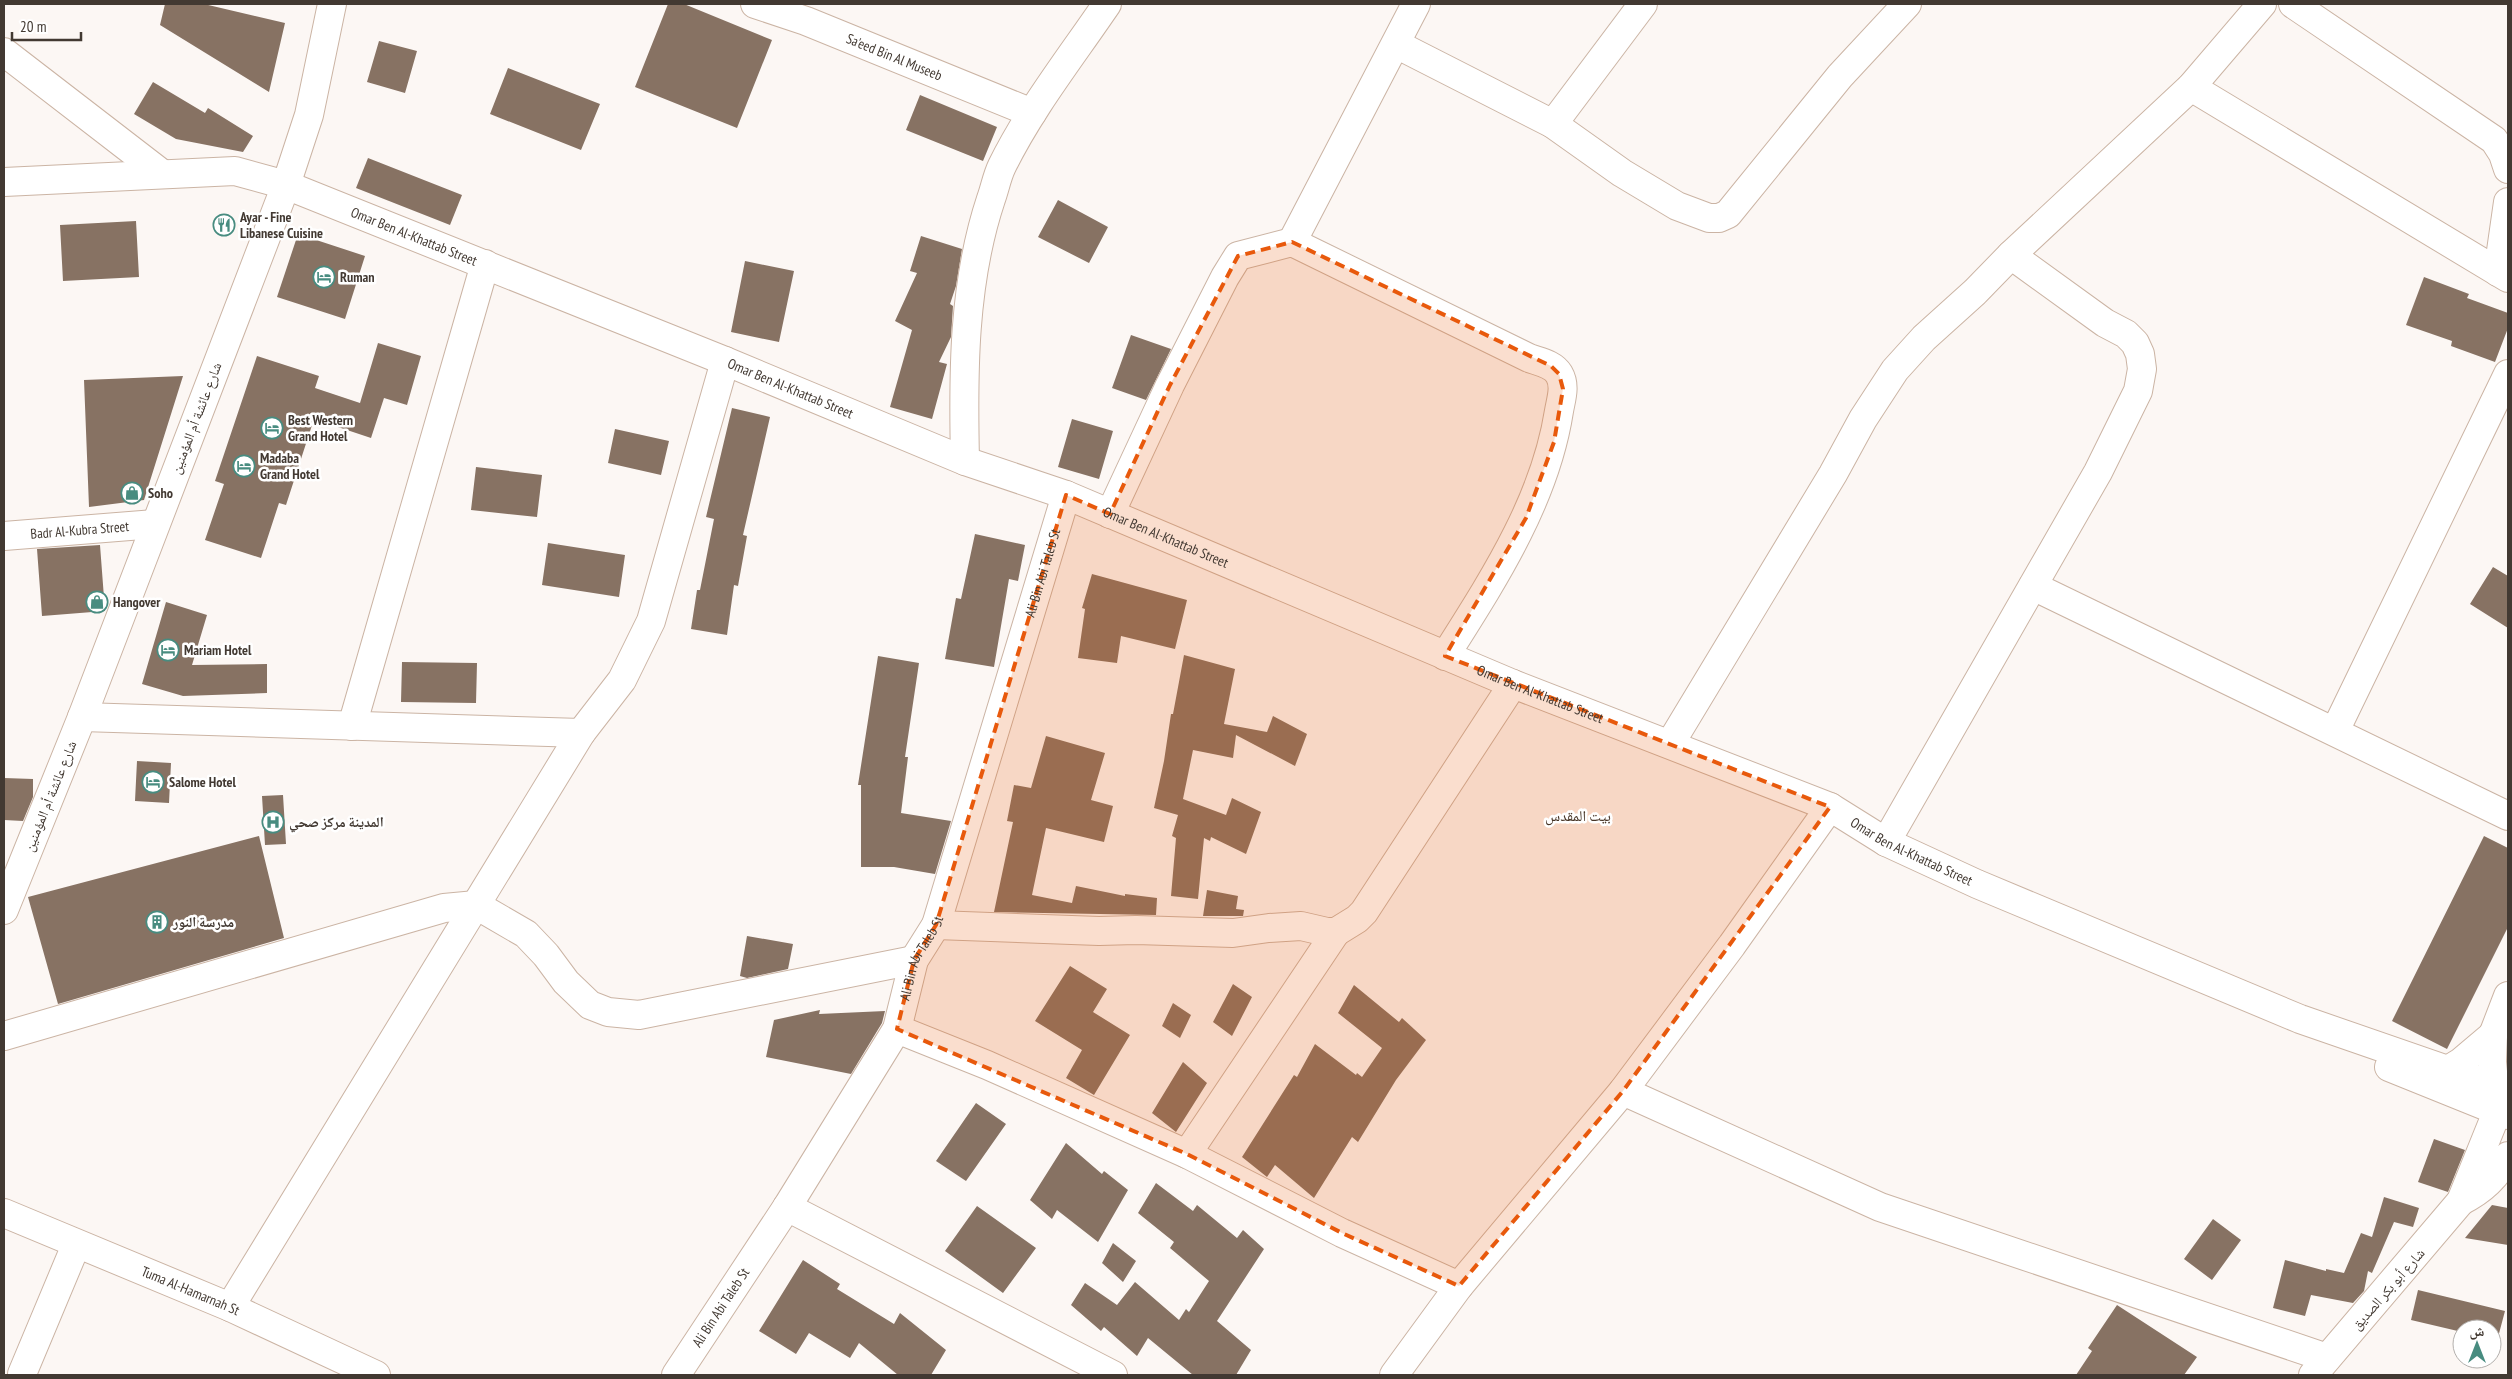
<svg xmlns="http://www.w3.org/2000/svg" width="2512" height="1379" viewBox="0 0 2512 1379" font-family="'PT Sans Narrow','Noto Naskh Arabic',sans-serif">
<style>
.building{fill:#877263}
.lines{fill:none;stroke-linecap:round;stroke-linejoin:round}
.minor-casing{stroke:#cbb4a4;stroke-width:30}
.minor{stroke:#fff;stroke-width:28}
.marked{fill:#e8590c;fill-opacity:0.2;stroke:#e8590c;stroke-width:4;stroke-dasharray:10 6;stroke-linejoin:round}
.labels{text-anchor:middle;stroke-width:5;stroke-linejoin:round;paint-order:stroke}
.street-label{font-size:14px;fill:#423932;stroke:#fff}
.poi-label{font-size:14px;font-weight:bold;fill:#423932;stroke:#fff;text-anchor:start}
.neighbourhood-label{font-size:15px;fill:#473527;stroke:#fff}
</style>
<rect width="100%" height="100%" fill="#fcf7f4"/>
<path class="building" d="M165 4H204L285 23 269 92 160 25Z
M668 4H684L772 40 737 128 635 87Z
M379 41 417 51 405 93 367 82Z
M508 68 600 104 581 150 490 114Z
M153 82 205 113 208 108 253 136 243 152 176 139 134 114Z
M920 95 997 127 983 161 906 130Z
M368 158 462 195 450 225 356 188Z
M1058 200 1108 227 1089 263 1038 237Z
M136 221 139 277 63 281 60 225Z
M298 234 365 256 345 319 277 297Z
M921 236 962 249 956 286 950 304 953 306 951 337 939 362 947 364 932 419 890 407 912 330 895 321 917 273 910 271Z
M745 261 794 271 779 342 731 332Z
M2424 277 2469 294 2467 298 2508 313V328L2495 362 2451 346 2452 341 2406 325Z
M1131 335 1171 349 1146 400 1112 388Z
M378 343 421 356 407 405 384 398 371 438 314 419 286 505 279 503 261 558 205 540 224 484 215 481 257 356 319 376 315 388 360 403Z
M183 376 144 500 89 507 84 380Z
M732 408 770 417 743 535 747 536 738 586 734 585 727 635 691 629 697 590H700L714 519 706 517Z
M1072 419 1113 431 1099 479 1058 467Z
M615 429 669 441 661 475 608 463Z
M476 467 542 475 537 517 471 510Z
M975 534 1025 545 1018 581 1009 579 994 667 945 659 956 598 961 599Z
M548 543 625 555 619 597 542 585Z
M100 545 105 611 42 616 37 549Z
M2493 567 2508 576V628L2470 604Z
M1092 574 1187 600 1175 649 1121 636 1117 663 1078 658 1085 609 1082 608Z
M166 602 207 615 192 665 267 664V693L183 696 142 684Z
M1184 655 1235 669 1224 724 1267 732 1273 716 1307 734 1295 766 1236 735 1233 758 1193 750 1183 799 1226 815 1232 798 1261 812 1246 854 1211 837 1210 841 1204 838 1198 899 1171 896 1176 838 1172 836 1178 815 1154 808 1164 761 1171 714H1173Z
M878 656 919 663 905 757H908L901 813 951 821 935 874 894 867H861V785H858Z
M402 662 477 663 476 703 401 702Z
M1046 736 1105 753 1091 800 1113 806 1104 842 1046 828 1032 895 1072 903 1076 886 1125 896V894L1157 898 1156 915 994 912 1013 822 1007 821 1014 785 1031 788Z
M137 761 171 763 169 803 135 801Z
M4 778 33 779V797L23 821 4 820Z
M283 795 286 844 265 845 262 796Z
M259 836 284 938 58 1004 28 897Z
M2484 836 2508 848V927L2447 1049 2392 1021Z
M1207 890 1238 896 1236 909 1244 910 1243 916H1203Z
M747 936 793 944 788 969 747 978 740 976Z
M1070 966 1107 989 1093 1012 1130 1035 1094 1095 1066 1078 1082 1050 1035 1021Z
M1233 984 1252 997 1232 1036 1213 1022Z
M1354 985 1399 1022 1402 1018 1426 1040 1396 1080 1358 1142 1352 1137 1314 1198 1275 1165 1267 1177 1242 1157 1294 1075 1297 1077 1315 1044 1356 1075 1357 1073 1362 1077 1382 1048 1338 1013Z
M1173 1003 1191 1015 1180 1038 1162 1026Z
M820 1010 819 1014 885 1011 882 1023 851 1074 766 1057 774 1020Z
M1183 1062 1207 1083 1176 1132 1152 1113Z
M976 1103 1006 1124 966 1181 936 1161Z
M2434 1139 2465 1150 2448 1192 2418 1182Z
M1066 1143 1102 1174 1104 1171 1128 1190 1098 1242 1057 1210 1052 1219 1030 1200Z
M1156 1183 1193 1211 1197 1205 1237 1238 1243 1230 1264 1249 1217 1321 1251 1350 1236 1375H1193L1148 1338 1137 1356 1104 1327 1101 1331 1071 1305 1085 1283 1117 1305 1135 1282 1179 1320 1186 1309 1189 1312 1209 1281 1170 1248 1174 1242 1138 1213Z
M2384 1197 2419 1208 2413 1227 2394 1222 2372 1273 2368 1271 2364 1291 2353 1303 2311 1295 2305 1316 2273 1308 2285 1260 2326 1271V1269L2344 1273 2361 1233 2372 1237Z
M2492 1205 2508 1208V1245L2465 1238Z
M977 1206 1036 1248 1003 1293 945 1251Z
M2213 1219 2241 1240 2212 1280 2184 1259Z
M1113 1243 1136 1261 1123 1282 1102 1263Z
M803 1260 840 1284 837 1289 894 1324 900 1313 946 1350 931 1375H898L859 1343 850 1358 809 1333 796 1354 759 1331Z
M2418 1290 2505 1311 2497 1341 2492 1340V1329H2462V1332L2411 1320Z
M2117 1305 2197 1357 2184 1375H2076L2092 1351 2088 1348Z"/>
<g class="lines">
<g class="minor-casing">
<g id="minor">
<path id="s1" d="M755 4 806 21 1032 113"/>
<path d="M2293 4 2494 140 2503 154 2508 169"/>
<path d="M1396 44 1553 124 1622 173 1677 206 1709 218H1719L1728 214 1840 76 1907 4"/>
<path d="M4 52 161 173"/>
<path d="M2191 87 2508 278"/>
<path d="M1553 124 1643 4"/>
<path id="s2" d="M4 182 235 171 286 185 725 361 965 461 1066 495 1513 684 1830 807 1886 842 1977 884 2300 1019 2508 1091"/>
<path d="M1292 242 1416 4"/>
<path d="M2498 272 2508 202"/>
<path d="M965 461C963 373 963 283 991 199 995 188 997 176 1002 166 1030 109 1071 57 1107 4"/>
<path d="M1110 514 1170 385 1225 277 1238 256 1292 242 1529 358C1540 362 1553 364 1559 374 1566 386 1561 399 1559 411 1545 501 1493 580 1445 656"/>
<path id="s3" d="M4 536 155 524"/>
<path d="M2033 586 2508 816"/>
<path d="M82 717 581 733"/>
<path d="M352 726 485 264"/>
<path d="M2335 731 2508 374"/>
<path d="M1670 744 1833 474 1863 419 1895 370 1924 338 1975 292 2011 255 2191 87 2262 4"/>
<path d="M1886 842 2098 472 2138 391 2142 369 2140 354 2135 343 2126 334 2105 323 2011 255"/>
<path d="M4 910 82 717 286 185 309 115 332 4"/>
<path d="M936 925 1099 931 1136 930 1233 933 1269 928 1301 926 1327 932H1336L1357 919 1364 912 1513 684"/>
<path d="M897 1029 987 1065 1187 1154 1342 1233 1459 1286"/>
<path d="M4 1036 444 908 476 905 526 934 546 955 566 982 590 1005 608 1012 639 1015 914 960"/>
<path d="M2389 1067 2508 1115"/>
<path d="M2448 1070 2461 1062 2493 1035"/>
<path d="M1623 1091 1880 1207 2327 1358"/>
<path d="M1187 1154 1336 932"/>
<path d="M2461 1201C2483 1190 2496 1177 2508 1156"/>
<path d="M787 1207 1113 1375"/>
<path id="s4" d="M4 1213 230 1307 376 1375"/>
<path d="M230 1307 581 733 622 680 651 621 725 361"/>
<path d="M22 1374 76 1245"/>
<path id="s5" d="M676 1375 787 1207 897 1029 914 960 936 925 1066 495"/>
<path d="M1394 1375 1459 1286 1623 1091 1732 945 1830 807"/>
<path d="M2313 1375 2461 1201 2497 1112 2492 1062 2493 1035 2508 996"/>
</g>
</g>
<use href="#minor" class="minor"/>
</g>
<path class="marked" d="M1292 242 1551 366 1559 374 1563 389 1554 442 1526 518 1445 656 1830 807 1623 1091 1459 1286 1342 1233 1187 1154 897 1029 914 960 936 925 1066 495 1110 514 1170 385 1238 256Z"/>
<defs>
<g id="restaurant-ring" transform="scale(1.125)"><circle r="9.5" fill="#fff" stroke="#488c80" stroke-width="1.5"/><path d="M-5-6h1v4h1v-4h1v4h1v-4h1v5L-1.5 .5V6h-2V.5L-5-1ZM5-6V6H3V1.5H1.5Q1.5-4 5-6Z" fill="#488c80"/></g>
<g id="hotel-ring" transform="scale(1.125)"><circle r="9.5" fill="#fff" stroke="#488c80" stroke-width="1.5"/><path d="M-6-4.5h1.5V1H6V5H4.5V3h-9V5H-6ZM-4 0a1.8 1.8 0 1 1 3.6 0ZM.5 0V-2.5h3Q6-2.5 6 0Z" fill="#488c80"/></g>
<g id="shop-ring" transform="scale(1.125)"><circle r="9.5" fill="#fff" stroke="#488c80" stroke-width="1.5"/><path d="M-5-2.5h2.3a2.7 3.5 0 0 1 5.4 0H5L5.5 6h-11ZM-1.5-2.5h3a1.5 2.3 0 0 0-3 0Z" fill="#488c80"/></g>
<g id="hospital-ring" transform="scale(1.125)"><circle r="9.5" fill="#fff" stroke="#488c80" stroke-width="1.5"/><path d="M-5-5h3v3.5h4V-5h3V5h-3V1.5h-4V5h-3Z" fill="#488c80"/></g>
<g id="building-ring" transform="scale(1.125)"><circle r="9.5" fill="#fff" stroke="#488c80" stroke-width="1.5"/><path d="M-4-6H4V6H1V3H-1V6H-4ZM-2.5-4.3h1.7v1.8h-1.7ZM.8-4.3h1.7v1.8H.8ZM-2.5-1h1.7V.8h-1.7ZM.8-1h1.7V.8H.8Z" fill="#488c80"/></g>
</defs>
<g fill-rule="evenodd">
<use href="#restaurant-ring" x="224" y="225"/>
<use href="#hotel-ring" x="324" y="277"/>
<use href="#hotel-ring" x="272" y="428"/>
<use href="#hotel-ring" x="244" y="466"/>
<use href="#shop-ring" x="132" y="493"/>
<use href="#shop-ring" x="97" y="602"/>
<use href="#hotel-ring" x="168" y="650"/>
<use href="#hotel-ring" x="153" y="782"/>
<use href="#hospital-ring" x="273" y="822"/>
<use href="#building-ring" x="157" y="922"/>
</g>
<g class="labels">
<g class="street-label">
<text dy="5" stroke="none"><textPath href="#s1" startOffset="149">Sa'eed Bin Al Museeb</textPath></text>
<text dy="5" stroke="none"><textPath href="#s2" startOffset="422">Omar Ben Al-Khattab Street</textPath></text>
<text dy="5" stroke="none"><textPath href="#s2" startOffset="828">Omar Ben Al-Khattab Street</textPath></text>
<text transform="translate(196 418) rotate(-69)" y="5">شارع عائشة أم المؤمنين</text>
<text dy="5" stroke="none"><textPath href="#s3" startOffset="76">Badr Al-Kubra Street</textPath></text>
<text dy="5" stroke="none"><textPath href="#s2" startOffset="1232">Omar Ben Al-Khattab Street</textPath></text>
<text dy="5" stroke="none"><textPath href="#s5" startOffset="891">Ali Bin Abi Taleb St</textPath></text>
<text dy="5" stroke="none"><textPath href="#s2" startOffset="1638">Omar Ben Al-Khattab Street</textPath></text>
<text transform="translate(50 796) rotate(-68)" y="5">شارع عائشة أم المؤمنين</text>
<text dy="5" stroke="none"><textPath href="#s2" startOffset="2042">Omar Ben Al-Khattab Street</textPath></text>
<text dy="5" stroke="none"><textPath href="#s5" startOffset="486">Ali Bin Abi Taleb St</textPath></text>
<text transform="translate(2388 1289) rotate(-49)" y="5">شارع أبو بكر الصديق</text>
<text dy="5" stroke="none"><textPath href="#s4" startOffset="202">Tuma Al-Hamarnah St</textPath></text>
<text dy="5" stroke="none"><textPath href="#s5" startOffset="81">Ali Bin Abi Taleb St</textPath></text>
</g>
<g class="poi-label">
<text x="240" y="222">Ayar - Fine<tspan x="240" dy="16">Libanese Cuisine</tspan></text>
<text x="340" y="282">Ruman</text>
<text x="288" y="425">Best Western<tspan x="288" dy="16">Grand Hotel</tspan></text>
<text x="260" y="463">Madaba<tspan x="260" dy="16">Grand Hotel</tspan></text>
<text x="148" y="498">Soho</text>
<text x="113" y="607">Hangover</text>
<text x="184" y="655">Mariam Hotel</text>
<text x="169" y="787">Salome Hotel</text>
<text x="289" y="827">المدينة مركز صحي</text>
<text x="173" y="927">مدرسة النور</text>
</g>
<g class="neighbourhood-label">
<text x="1578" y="821">بيت المقدس</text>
</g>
</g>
<rect width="2512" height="1379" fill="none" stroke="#423932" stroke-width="10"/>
<g transform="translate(2477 1344)"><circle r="24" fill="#ffffff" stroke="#b3b0ad"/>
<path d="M0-4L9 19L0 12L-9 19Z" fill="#488c80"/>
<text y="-8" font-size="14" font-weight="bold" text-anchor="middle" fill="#423932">ش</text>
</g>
<path d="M12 32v8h69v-8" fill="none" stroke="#423932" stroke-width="2.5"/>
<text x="20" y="32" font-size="15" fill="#423932" stroke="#ffffff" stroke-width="4" paint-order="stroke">20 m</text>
</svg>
